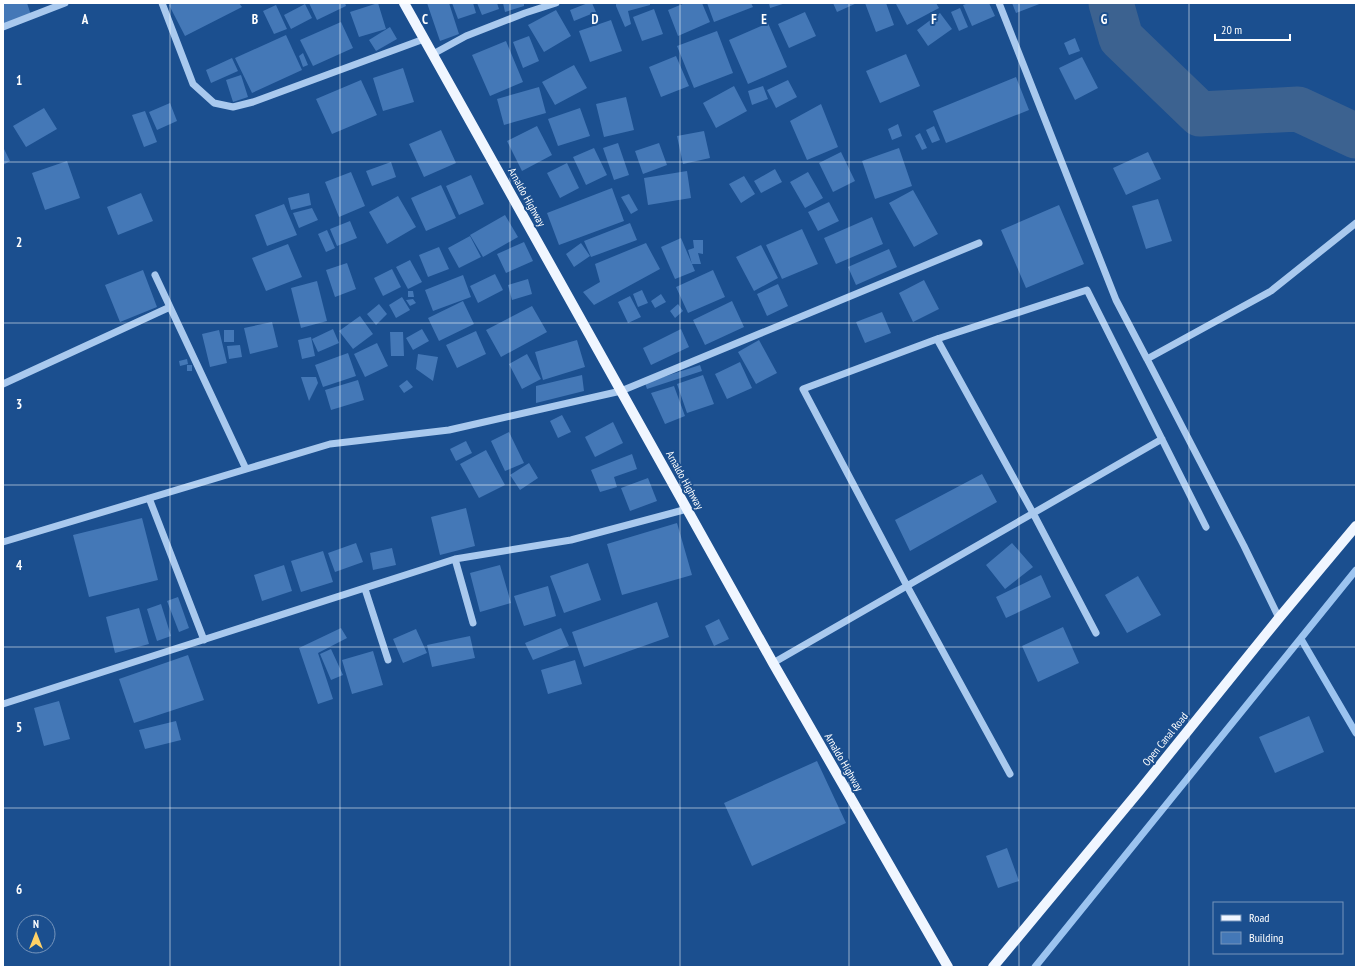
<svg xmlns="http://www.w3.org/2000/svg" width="1359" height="970" viewBox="0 0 1359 970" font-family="'PT Sans Narrow',sans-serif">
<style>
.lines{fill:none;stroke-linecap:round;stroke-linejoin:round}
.stream{stroke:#9cc4f0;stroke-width:7}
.river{stroke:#3c6290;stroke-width:45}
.building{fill:#4478b7}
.minor{stroke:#a9c9ee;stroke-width:7}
.major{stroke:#f0f6ff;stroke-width:10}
.grid{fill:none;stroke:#fff;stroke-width:1;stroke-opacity:0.55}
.labels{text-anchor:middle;stroke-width:4;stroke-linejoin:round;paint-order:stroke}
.street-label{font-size:11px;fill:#fff;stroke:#1b4f8f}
.grid-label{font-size:13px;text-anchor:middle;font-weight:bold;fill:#fff;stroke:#1b4f8f;stroke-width:4;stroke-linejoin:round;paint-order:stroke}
</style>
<rect width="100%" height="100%" fill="#1b4f8f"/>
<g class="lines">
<path class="stream" d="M1301 639 1356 733
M1035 967 1356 570"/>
<path class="river" d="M1111 3 1121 38 1200 114 1298 109 1356 136"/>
</g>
<path class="building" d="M3 3H27L31 15 3 24Z
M172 3H239L242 7 185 36 169 5Z
M309 3H345L346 6 317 20Z
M378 3 386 29 359 37 350 12Z
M427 3H449L459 34 440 41Z
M452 3H473L476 13 458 19Z
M477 3H497L499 9 482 15Z
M503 3H524V6L505 12Z
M588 3H592L596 12 574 21 570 10Z
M616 3H650V5L628 11 631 24 625 27 616 6Z
M685 3H702L710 22 678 36 668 10Z
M707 3H751L753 7 714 22Z
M769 3H786L770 8Z
M833 3H857L837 12Z
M865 3H886L894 25 876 32Z
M898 3H936L939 8 907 25 896 4Z
M969 3H989L995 16 972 26 963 5Z
M1012 3H1042L1016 13Z
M305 4 312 18 291 29 284 15Z
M276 5 287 29 274 34 263 11Z
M960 8 968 27 959 31 951 12Z
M654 9 663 34 642 41 633 17Z
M556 10 571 36 544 52 528 25Z
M805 12 816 36 789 48 778 24Z
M940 13 952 29 928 46 917 30Z
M611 20 622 51 590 62 579 31Z
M341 22 353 48 313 66 300 40Z
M768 23 787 67 748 84 729 40Z
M390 27 397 39 376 51 369 40Z
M717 31 733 73 694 88 677 46Z
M286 35 302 70 252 93 235 58Z
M529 36 539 61 523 68 513 42Z
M1075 38 1080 51 1069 55 1064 43Z
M506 41 523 82 490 96 472 55Z
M303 53 308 65 303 67 299 56Z
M906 54 920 86 880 103 866 71Z
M676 56 689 86 661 97 649 67Z
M1082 57 1098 88 1075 100 1059 68Z
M232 58 238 71 211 83 206 70Z
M574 65 587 88 555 105 542 82Z
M403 68 414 102 383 111 373 78Z
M241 75 248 97 233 102 226 80Z
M1016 77 1029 110 946 143 933 111Z
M361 80 377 115 332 134 316 99Z
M788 80 797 97 776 108 767 90Z
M734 86 747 111 716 128 703 103Z
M763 86 768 99 752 105 748 91Z
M539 87 546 113 504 125 497 99Z
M626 97 634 130 604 137 596 104Z
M170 103 177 121 157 130 149 112Z
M821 104 838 147 807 160 790 121Z
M44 108 57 129 26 147 13 126Z
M580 108 590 136 558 146 548 119Z
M145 111 157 142 144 147 132 115Z
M898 124 902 136 892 140 888 129Z
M537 126 552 155 522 171 507 141Z
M934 126 940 140 932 143 926 130Z
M441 130 456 163 424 177 409 144Z
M704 131 710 158 683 164 677 136Z
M920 133 927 148 922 150 915 136Z
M618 143 629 175 614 180 603 148Z
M659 143 667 165 643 174 635 151Z
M3 147 10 161 3 165Z
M594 148 607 175 586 185 573 157Z
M899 148 912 186 875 199 862 161Z
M841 152 855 181 833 192 819 163Z
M1148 152 1161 179 1126 195 1113 168Z
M67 161 80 198 45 210 32 173Z
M391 162 396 177 372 186 366 171Z
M567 163 579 188 560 198 547 173Z
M775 169 782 182 761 193 754 181Z
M687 171 691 198 648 205 644 178Z
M351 172 365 206 339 217 325 182Z
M808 172 823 198 805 208 790 182Z
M471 175 484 204 459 215 446 186Z
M744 176 755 194 741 203 729 184Z
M441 185 456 218 426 231 411 198Z
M612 188 624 221 559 245 547 213Z
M913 190 938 234 914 247 889 203Z
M141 193 153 221 118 235 107 207Z
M309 193 311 205 291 210 288 198Z
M629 194 638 210 631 214 621 197Z
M398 196 416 227 387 244 369 212Z
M1158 199 1172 241 1146 249 1132 206Z
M829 202 839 221 818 231 808 212Z
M284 204 297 235 267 246 255 215Z
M1059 205 1084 264 1026 288 1001 230Z
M312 208 318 220 299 228 293 213Z
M505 215 518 237 483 257 470 235Z
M872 217 883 244 836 264 824 238Z
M350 221 357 238 337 246 330 229Z
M630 223 637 240 591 257 584 241Z
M802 229 818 264 782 279 766 245Z
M327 230 335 248 326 252 318 234Z
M470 236 481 257 459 268 448 248Z
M681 238 695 271 675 279 661 247Z
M693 240H703V254L698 253 701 264H692L688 250 694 248Z
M524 242 533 261 506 273 497 254Z
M581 243 590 256 574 267 566 254Z
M646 243 660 269 594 305 583 292 600 282 595 264Z
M288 244 302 277 266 291 252 258Z
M761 245 778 278 754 291 736 257Z
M439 247 449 269 428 277 419 255Z
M889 249 897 267 856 285 848 267Z
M410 260 422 282 408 289 396 267Z
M347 263 356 289 335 297 326 270Z
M392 269 401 287 383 296 374 278Z
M143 270 157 307 120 322 105 285Z
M713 270 725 297 688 313 676 287Z
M495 274 503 290 478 303 470 286Z
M463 275 471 297 433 311 425 290Z
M528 279 532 294 512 300 508 285Z
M924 280 939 309 913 322 899 293Z
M317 281 327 321 301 328 291 288Z
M778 284 788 306 767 316 757 294Z
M642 290 648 303 638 307 633 294Z
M408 291H413L414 297H408Z
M661 294 666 302 655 308 651 301Z
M630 296 641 317 628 323 618 302Z
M402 297 410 310 396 318 389 305Z
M413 299 416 303 410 306 406 300Z
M463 301 474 324 439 341 428 318Z
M732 301 744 327 705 345 693 320Z
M379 304 387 314 376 325 367 314Z
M678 304 683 311 675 318 670 311Z
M532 306 547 332 501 357 486 330Z
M882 312 891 333 865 343 856 322Z
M360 316 373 334 353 349 339 331Z
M272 322 278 347 250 354 244 328Z
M333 329 339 343 318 352 312 339Z
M422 329 429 341 413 350 406 338Z
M681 329 689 347 651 365 643 348Z
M219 330 227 363 210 367 202 334Z
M224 330H234V342H224Z
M476 331 486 354 457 368 446 345Z
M390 332H403L404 356H391Z
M311 337 315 356 302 359 298 340Z
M577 340 585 367 543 380 535 352Z
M759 340 777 373 756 384 738 352Z
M377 343 388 366 365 377 354 354Z
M240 345 242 357 229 359 227 346Z
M348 353 356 376 323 387 315 365Z
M418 354 438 357 433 381 416 369Z
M527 354 541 379 522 389 509 364Z
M187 359 188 364 180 366 179 361Z
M740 362 752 388 727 399 715 374Z
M187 365H192V371H187Z
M700 365 702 371 647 389 645 383Z
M582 375 584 391 536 403V386Z
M703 375 714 404 687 413 677 384Z
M301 377H316L318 383 309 401Z
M358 380 364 400 331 410 325 390Z
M407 380 413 387 404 393 399 386Z
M674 386 685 416 665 424 651 393Z
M562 415 571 432 558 438 550 421Z
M613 422 623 443 595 457 585 437Z
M509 432 524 463 505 471 491 441Z
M466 441 472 453 456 461 450 449Z
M486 450 505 485 479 498 460 464Z
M632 454 637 469 614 477 617 487 600 492 591 470Z
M529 463 538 478 520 490 510 475Z
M982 474 997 502 910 551 895 520Z
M648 478 657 501 630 511 621 488Z
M466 508 475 546 440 555 431 517Z
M142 518 158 580 89 597 73 535Z
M677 523 692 575 622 595 607 544Z
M356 543 363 562 335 572 328 553Z
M1012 543 1033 567 1005 589 986 565Z
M392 548 396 565 373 570 370 553Z
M323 551 333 582 301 592 291 561Z
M588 563 601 600 564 613 550 576Z
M284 565 292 591 262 601 254 575Z
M500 565 511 603 480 612 470 573Z
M1041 575 1051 597 1006 618 996 597Z
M1138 576 1161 615 1127 633 1105 595Z
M548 586 556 616 524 626 514 596Z
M178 597 189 628 179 632 167 601Z
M657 602 669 637 584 667 572 632Z
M161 604 171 636 157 641 147 609Z
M139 608 149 644 115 653 106 617Z
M719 619 729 639 714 646 705 626Z
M1063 627 1079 663 1038 682 1022 646Z
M341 628 347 638 318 653 333 699 318 704 299 648Z
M561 628 569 646 533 660 525 643Z
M416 629 427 653 403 663 393 639Z
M470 636 475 658 432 667 427 645Z
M331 649 343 675 331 680 320 654Z
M373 651 383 685 352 694 342 660Z
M188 655 204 700 134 723 119 679Z
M575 660 582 684 548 694 541 670Z
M59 701 70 739 44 746 34 708Z
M1309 716 1324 752 1275 773 1259 737Z
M176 721 181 740 145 749 139 730Z
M817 761 846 823 752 866 724 803Z
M1007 848 1019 881 998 888 986 856Z"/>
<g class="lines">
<path class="minor" d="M162 3 193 84 214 103 233 107 253 102 424 39
M999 3 1116 300 1147 359 1271 291 1356 223
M3 27 65 3
M433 54 466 36 525 13 556 3
M155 275 246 469
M937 339 1033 513 1096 633
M1147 359 1244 546 1279 618
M3 384 170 307
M149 498 204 640
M3 542 330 444 449 430 621 391 979 243
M455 559 473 623
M365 589 388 660
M773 663 1162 439
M3 704 455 559 571 540 687 509
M1010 774 907 586 803 389 937 339 1087 290 1206 527"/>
<path class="major" d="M404 3 773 663 948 967
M993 967 1140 790 1279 618 1356 526"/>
</g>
<path class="grid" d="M170 3V967M340 3V967M510 3V967M680 3V967M849 3V967M1019 3V967M1189 3V967M3 162H1356M3 323H1356M3 485H1356M3 647H1356M3 808H1356"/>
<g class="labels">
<g class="street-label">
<text transform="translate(527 197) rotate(61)" y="4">Arnaldo Highway</text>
<text transform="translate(685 480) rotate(61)" y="4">Arnaldo Highway</text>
<text transform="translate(1165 739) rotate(-51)" y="4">Open Canal Road</text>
<text transform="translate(844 762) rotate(60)" y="4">Arnaldo Highway</text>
</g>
</g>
<g class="grid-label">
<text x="85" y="24">A</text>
<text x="255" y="24">B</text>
<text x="425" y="24">C</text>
<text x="595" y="24">D</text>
<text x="764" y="24">E</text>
<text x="934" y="24">F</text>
<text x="1104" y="24">G</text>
<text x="19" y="85">1</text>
<text x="19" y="247">2</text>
<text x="19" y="409">3</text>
<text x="19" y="570">4</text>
<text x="19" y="732">5</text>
<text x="19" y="894">6</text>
</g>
<rect width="1359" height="970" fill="none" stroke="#ffffff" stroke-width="8"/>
<rect x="1213" y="902" width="130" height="52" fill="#1b4f8f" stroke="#7695bc"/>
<rect x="1221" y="915" width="20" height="6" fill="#f0f6ff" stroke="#7695bc"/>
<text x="1249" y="922" font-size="12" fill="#ffffff">Road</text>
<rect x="1221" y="932" width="20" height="12" fill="#4478b7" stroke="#7695bc"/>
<text x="1249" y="942" font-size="12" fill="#ffffff">Building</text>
<g transform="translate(36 934)"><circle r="19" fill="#1b4f8f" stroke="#7695bc"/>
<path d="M0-3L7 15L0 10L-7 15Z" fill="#ffd166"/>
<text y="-6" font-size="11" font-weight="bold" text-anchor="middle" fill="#ffffff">N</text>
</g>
<path d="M1215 34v6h75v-6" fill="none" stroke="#ffffff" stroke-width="2"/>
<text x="1221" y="34" font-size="12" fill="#ffffff" stroke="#1b4f8f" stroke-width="3" paint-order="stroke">20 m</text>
</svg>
